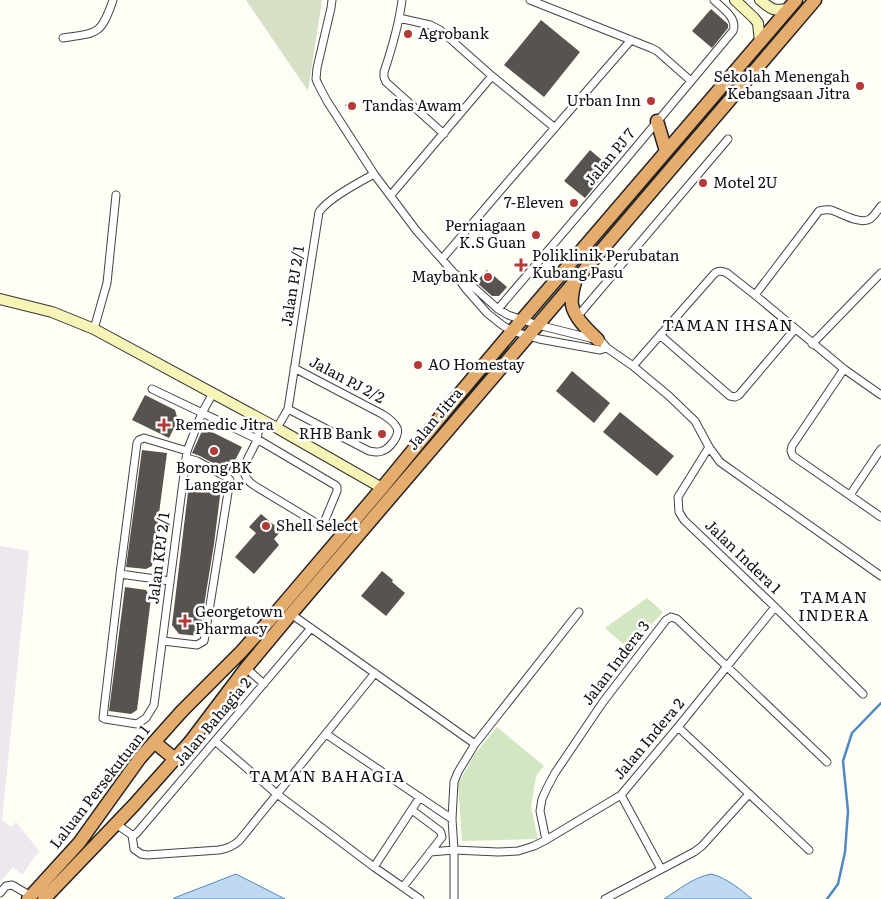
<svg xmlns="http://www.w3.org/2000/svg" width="881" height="899" viewBox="0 0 881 899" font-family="Literata,serif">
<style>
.industrial{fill:#eee7ee}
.green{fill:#d2e6c1}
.cemetery{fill:#d6e0c7}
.water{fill:#bfdaf0;stroke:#4e8ac0}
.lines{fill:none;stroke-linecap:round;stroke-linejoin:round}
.stream{stroke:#4e8ac0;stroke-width:2.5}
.building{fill:#58534e}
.street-casing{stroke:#444;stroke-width:9}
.secondary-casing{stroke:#333;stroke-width:12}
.highway-casing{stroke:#222;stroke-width:15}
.street{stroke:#fff;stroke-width:7}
.secondary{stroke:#f7f4b8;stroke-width:10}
.highway{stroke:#e5ad6d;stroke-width:12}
.poi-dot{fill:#b33a37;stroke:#fff;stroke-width:2}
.labels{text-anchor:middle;stroke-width:5;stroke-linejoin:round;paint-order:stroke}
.poi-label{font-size:15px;fill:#111;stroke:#fff;text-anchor:start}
.street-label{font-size:15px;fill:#111;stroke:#fff}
.neighbourhood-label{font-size:16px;letter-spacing:1px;fill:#111;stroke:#fff}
</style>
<rect width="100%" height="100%" fill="#fefdf6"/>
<path class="industrial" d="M0 546 29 551 2 820 11 827 16 822 39 851 22 875 13 867 0 882Z"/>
<path class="green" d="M647 598 663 612 629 649 605 628Z
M497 727 544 766 536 776 531 807 538 839 462 841 458 784 475 754Z"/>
<path class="cemetery" d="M246 0H322L308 91Z"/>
<path class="water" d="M236 874 285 899H173L174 898Z
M711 874C727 878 740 889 752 899H664C678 890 694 877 711 874Z"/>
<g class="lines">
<path class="stream" d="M827 899 838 884 845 852 848 811 843 761 852 733 881 703"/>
</g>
<path class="building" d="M711 9 728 24V28L712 48 692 31Z
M541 20 580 52 544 97 504 65Z
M353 100 358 107 350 112 345 105Z
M590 150 610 167 585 198 564 181Z
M487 270 507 287 499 296H492L476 282Z
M572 371 610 403 594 423 556 391Z
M145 395 175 410 178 420 169 438 132 420Z
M620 412 674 456 657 476 603 432Z
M208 430 242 447 229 472 200 456 192 453 202 431Z
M142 450 167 453 152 566 146 569 126 567Z
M189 484 221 488 214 544 199 636 179 634 172 625Z
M261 514 281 531 274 539 279 545 254 574 235 557 256 533 249 527Z
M382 571 393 580 392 582 405 593 386 616 361 596Z
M125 587 146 590 151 598 137 710 131 714 109 711Z"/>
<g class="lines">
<g class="street-casing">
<path id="street" d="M332 0 331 8 317 68 316 79 318 84 327 101 374 174 416 230 454 273 466 289 487 313 502 325 512 331 539 339 600 350 607 348
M402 0C399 25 392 48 384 72V77L386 82 444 134
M530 0 651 48 657 51 691 81
M399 18 430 25 440 30 492 76 555 128
M63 38C98 33 101 35 113 0
M391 195 492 76
M442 259 506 184 631 40
M454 273 470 284 498 309 508 315 538 325 598 340 602 342 607 348 633 366 669 396 695 421 709 447 720 462 881 576
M755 295 819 211C823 210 826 209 831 210 841 213 860 225 870 219 874 216 878 210 881 206
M498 309 621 165 733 31C738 18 722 8 714 0
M577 317 728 139
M94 329 107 283 116 195
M660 335 730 396 735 397 739 395 795 329
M812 344 881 273
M633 366 714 274C718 270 722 271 727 273L755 295 844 369 881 395
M844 369 792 446 791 451 793 456 881 517
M152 389 257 439 335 485 337 487V491L325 520 321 524H318L255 486C234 473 249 459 256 442 259 435 259 426 259 418
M288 409 369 451C374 452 378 453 382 451 389 449 400 436 397 428 394 422 387 417 382 414L294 368
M277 428 288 409 319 212C329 198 358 183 374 174
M709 447 678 497 679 512 684 520 775 607 863 694
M187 451 144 438 139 440 137 443 120 574 103 718 105 719 137 724 146 718 154 705 187 451 202 413 213 393
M850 495 881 449
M120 574 170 581
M291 614 475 744
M163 641 197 645 204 641 205 636 230 480 228 478 197 461 186 458
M246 668 264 684
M678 727 809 850
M326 734 452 819
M215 741 277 794 374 867 420 899
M621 795 661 869
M116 824 132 835 136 834 311 628
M132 835 134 849 141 854 147 855 219 850C227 849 233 846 239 841L375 673
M546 840 540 811 542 799 547 788 555 773 603 702 666 620 671 617 677 619 827 762
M430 852 454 850 498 852 518 851 534 846 546 840 621 795 678 727 775 607
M374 867 420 797
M403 887 442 837 441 833 440 831 412 810
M0 893 6 886 12 885 31 896
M454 899V850L452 819 454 782 458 772 475 744 579 612
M605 899 694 852 702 846 749 794"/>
</g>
<g class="secondary-casing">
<path id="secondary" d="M735 0 754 18 758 23 760 42
M760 0C772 10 775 12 790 8
M0 299 52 312 94 329 277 428 382 488"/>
</g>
<g class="highway-casing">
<path id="highway" d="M657 121 666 151
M575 282C573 289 571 298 572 305 575 319 589 331 598 340
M154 742 175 759
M28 899 79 843 140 758 182 711 241 652 268 622 382 488 455 399 514 329 796 0
M44 899 134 805 190 742 246 668 291 614 815 0"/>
</g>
<use href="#street" class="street"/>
<use href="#secondary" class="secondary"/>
<use href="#highway" class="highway"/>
</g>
<g class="poi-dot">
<circle cx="408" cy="34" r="5"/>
<circle cx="860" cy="86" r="5"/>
<circle cx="651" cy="101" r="5"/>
<circle cx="352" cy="106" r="5"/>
<circle cx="703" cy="183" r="5"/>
<circle cx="574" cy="203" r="5"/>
<circle cx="536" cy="235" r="5"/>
<path d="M518.5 257.5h5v5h5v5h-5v5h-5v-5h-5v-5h5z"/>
<circle cx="488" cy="277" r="5"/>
<circle cx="418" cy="365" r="5"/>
<path d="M161.5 417.5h5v5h5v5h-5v5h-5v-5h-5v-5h5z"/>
<circle cx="382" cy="434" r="5"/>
<circle cx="214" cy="451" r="5"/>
<circle cx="266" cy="526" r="5"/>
<path d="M182.5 613.5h5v5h5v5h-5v5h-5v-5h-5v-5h5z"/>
</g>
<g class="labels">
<g class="poi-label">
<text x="418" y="39">Agrobank</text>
<text x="850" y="82" text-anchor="end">Sekolah Menengah<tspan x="850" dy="17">Kebangsaan Jitra</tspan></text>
<text x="641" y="106" text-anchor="end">Urban Inn</text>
<text x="362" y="111">Tandas Awam</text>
<text x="713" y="188">Motel 2U</text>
<text x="564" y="208" text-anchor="end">7-Eleven</text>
<text x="526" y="231" text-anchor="end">Perniagaan<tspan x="526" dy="17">K.S Guan</tspan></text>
<text x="532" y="261">Poliklinik Perubatan<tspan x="532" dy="17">Kubang Pasu</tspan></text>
<text x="478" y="282" text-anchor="end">Maybank</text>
<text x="428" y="370">AO Homestay</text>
<text x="175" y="430">Remedic Jitra</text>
<text x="372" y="439" text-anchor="end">RHB Bank</text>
<text x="214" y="473" text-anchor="middle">Borong BK<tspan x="214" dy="17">Langgar</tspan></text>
<text x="276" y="531">Shell Select</text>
<text x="195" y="617">Georgetown<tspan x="195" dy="17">Pharmacy</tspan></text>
</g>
<g class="street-label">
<text transform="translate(610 157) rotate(-50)" y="5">Jalan PJ 7</text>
<text transform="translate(293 286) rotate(-81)" y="5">Jalan PJ 2/1</text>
<text transform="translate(347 380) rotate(28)" y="5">Jalan PJ 2/2</text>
<text transform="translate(435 419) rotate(-50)" y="5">Jalan Jitra</text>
<text transform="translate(743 557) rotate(44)" y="5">Jalan Indera 1</text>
<text transform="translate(159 558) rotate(-83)" y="5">Jalan KPJ 2/1</text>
<text transform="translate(616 663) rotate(-53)" y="5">Jalan Indera 3</text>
<text transform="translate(213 722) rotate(-50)" y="5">Jalan Bahagia 2</text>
<text transform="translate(649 739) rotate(-50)" y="5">Jalan Indera 2</text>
<text transform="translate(100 787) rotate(-52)" y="5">Laluan Persekutuan 1</text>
</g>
<g class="neighbourhood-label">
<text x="728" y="331">TAMAN IHSAN</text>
<text x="834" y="603">TAMAN<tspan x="834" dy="18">INDERA</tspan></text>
<text x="327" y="782">TAMAN BAHAGIA</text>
</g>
</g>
</svg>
